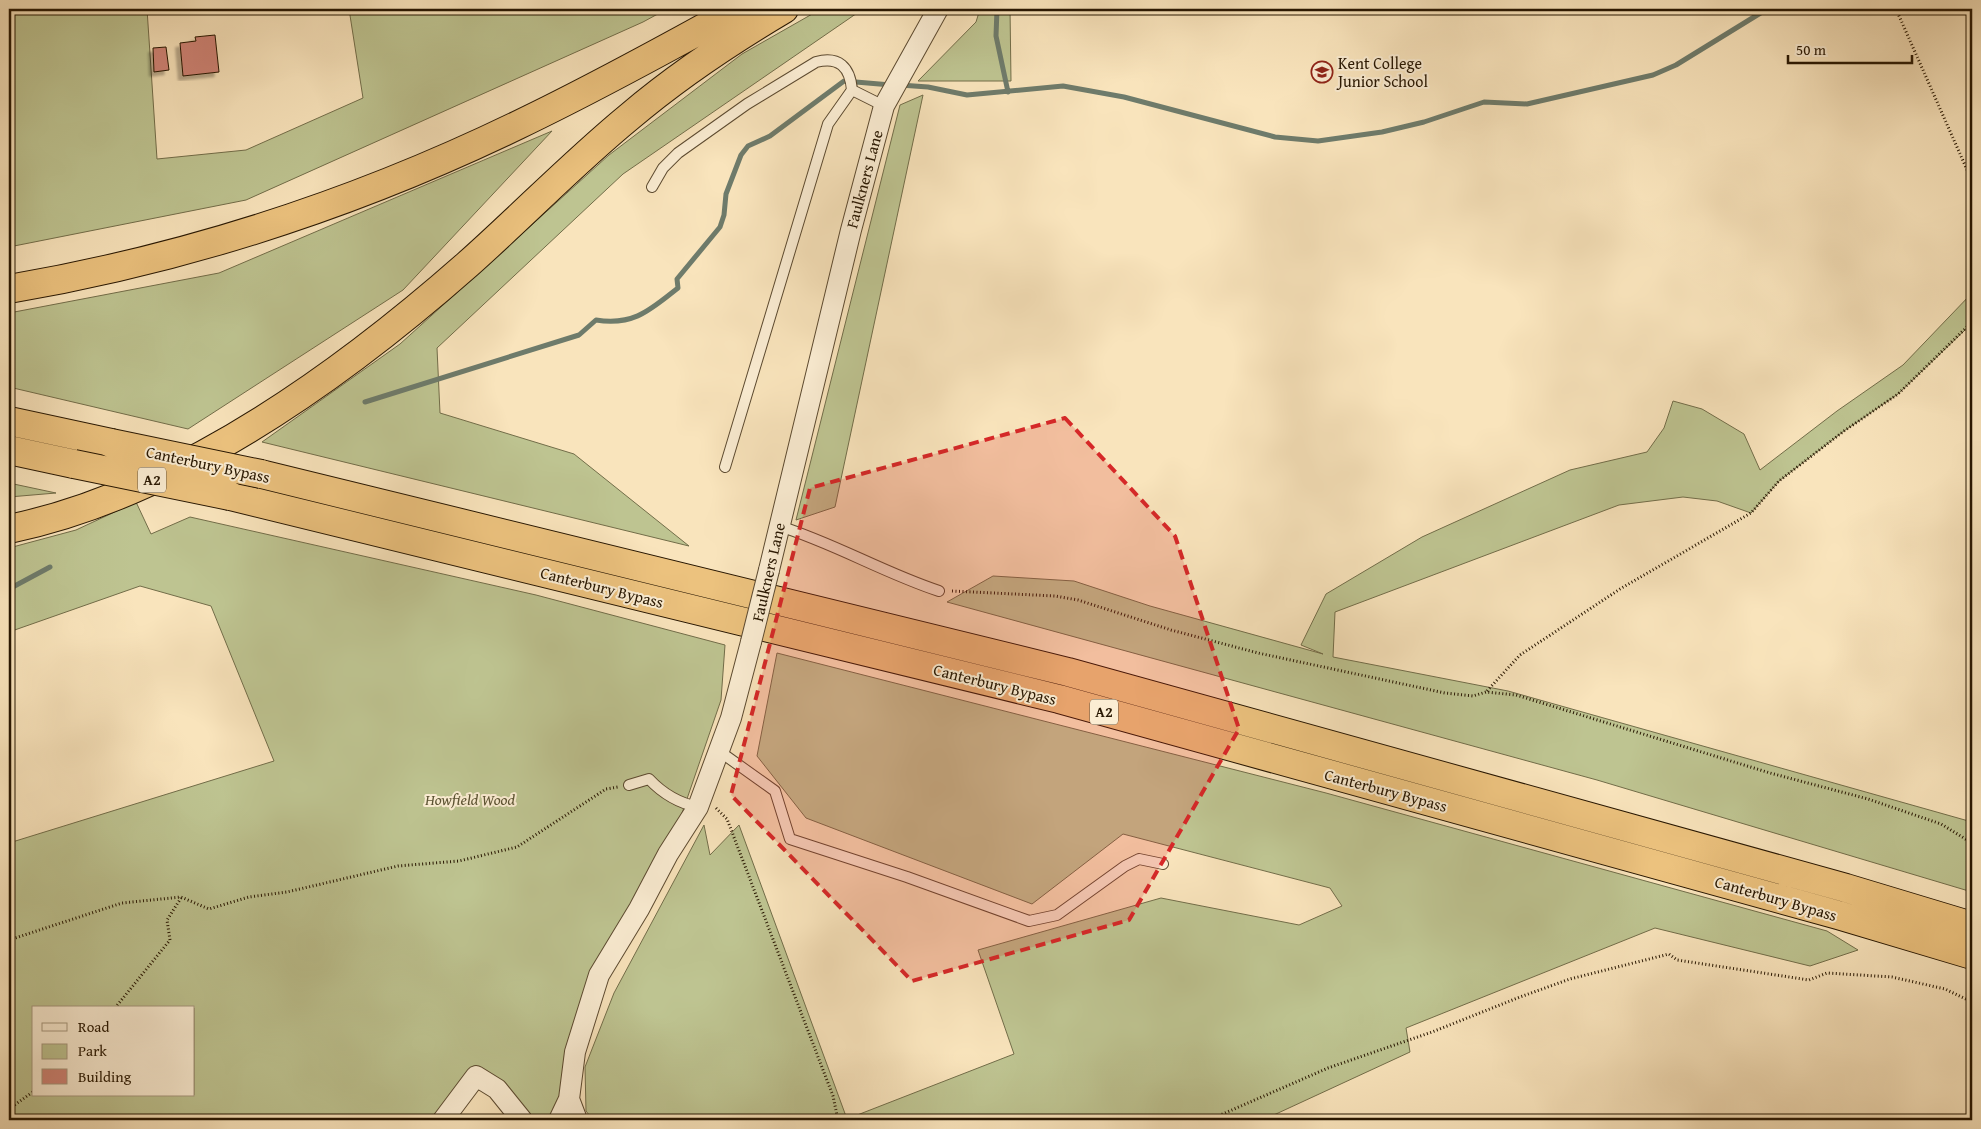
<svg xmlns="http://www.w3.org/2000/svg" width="1981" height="1129" viewBox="0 0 1981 1129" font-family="'Gentium Book Plus',serif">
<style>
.green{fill:#bec491;stroke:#726d49;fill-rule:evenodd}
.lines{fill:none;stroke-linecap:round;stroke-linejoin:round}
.stream{stroke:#6e7b6b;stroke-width:5}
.building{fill:#d08477;stroke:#271601;filter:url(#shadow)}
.lane-casing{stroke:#5c4a30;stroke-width:12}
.street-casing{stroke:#5c4a30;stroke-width:22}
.highway-casing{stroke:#271601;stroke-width:30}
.path{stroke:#271601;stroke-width:3;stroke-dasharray:1 2.5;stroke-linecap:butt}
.lane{stroke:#fbedd3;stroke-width:10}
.street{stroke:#fbedd3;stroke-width:20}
.highway{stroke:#ecc27e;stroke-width:28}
.street-bridge-casing{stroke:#5c4a30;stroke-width:22;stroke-linecap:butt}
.highway-bridge-casing{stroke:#271601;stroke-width:30;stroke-linecap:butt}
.street-bridge{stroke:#fbedd3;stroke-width:20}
.highway-bridge{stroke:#ecc27e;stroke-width:28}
.marked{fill:#d62828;fill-opacity:0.2;stroke:#d62828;stroke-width:4;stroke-dasharray:10 6;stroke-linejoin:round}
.labels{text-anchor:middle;stroke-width:4;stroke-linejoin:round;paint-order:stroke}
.shield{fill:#fbedd3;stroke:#675640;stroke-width:1}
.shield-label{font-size:15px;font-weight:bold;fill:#271601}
.poi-label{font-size:16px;fill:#271601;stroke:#fbedd3;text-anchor:start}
.street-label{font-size:16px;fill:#271601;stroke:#fbedd3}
.park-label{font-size:16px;font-style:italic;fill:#5c5333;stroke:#fbedd3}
</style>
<defs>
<filter id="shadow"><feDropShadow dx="-4.5" dy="4.5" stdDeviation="1" flood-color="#0004"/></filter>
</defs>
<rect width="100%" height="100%" fill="#f9e4bc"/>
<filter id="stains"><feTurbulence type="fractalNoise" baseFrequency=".004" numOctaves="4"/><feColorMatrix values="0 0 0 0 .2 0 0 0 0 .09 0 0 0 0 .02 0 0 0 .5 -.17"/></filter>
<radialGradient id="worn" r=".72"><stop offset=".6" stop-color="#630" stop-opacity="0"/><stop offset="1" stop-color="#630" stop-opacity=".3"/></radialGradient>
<path class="green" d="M9 9H147L157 159 246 150 363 98 349 9H667L643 22 246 200 9 247Z
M821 9H863L623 174 437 348 440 413 574 454 689 546 262 442 400 344 609 155 742 54Z
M980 9H1010L1011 81H918L976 22Z
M923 95 835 507 796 520 900 105Z
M552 131 403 290 188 429 9 387V313L219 273Z
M1972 293V322L1964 331 1898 394 1844 431 1779 481 1751 513 1717 501 1683 497 1619 505 1335 612 1333 657 1508 691 1972 822V892L1597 780 947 602 993 576 1074 581 1150 606 1323 654 1301 645 1326 594 1422 537 1570 470 1647 452 1664 428 1673 401 1702 409 1744 434 1760 470 1837 411 1903 365Z
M9 483 56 493 9 497Z
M136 502 151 534 190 517 536 595 725 645 721 700 668 854 599 975 559 1120H522L476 1076 443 1120H9V843L274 761 211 606 140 586 9 632V548L76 530ZM34 1008H194V1095H34Z
M777 653 1326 793 1827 931 1858 950 1810 966 1655 928 1406 1028 1410 1052 1263 1120H593L586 1111 585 1067 614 993 704 825 710 855 739 825 847 1119 1014 1054 978 950 1161 898 1299 925 1342 906 1330 888 1123 834 1032 904 806 818 757 756Z"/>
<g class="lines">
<path class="stream" d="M997 9 996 36 1008 92
M900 85 928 87 967 95 1063 86 1124 97 1275 137 1318 141 1382 132 1424 122 1484 102 1527 104 1653 75 1676 65 1767 9
M365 402 579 335 596 320C634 326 650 310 678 288L677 279 720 227 724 215 726 194 741 155 748 146 770 136 844 81 891 85
M9 589 50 567"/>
</g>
<path class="building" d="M215 35 219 72 183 76 180 43 196 41 195 37Z
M166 47 169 70 154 72 153 48Z"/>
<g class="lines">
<g class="lane-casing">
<path id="lane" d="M852 90 884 106
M652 187 663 168 678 153 747 104 816 62C839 56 850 67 852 90L828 124 725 467
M779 526C834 543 884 573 939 591
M719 751 775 791 790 839 907 877 1029 921 1057 915 1125 866 1139 859 1163 864
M629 785 649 779C663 794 678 803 698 807"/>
</g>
<g class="street-casing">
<path id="street" d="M769 570 851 230 884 106 938 9
M569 1099 577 1120
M443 1120 476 1076 497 1089 522 1120
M559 1120 569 1099 575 1052 599 975 639 909 668 854 698 807 731 718 751 642"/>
</g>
<g class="highway-casing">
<path id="highway" d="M9 289C185 259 357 203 518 125 593 89 666 49 738 9
M9 421 111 443
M9 450 74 464
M261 474 1068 672 1846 888 1972 926
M230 496 1059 699 1838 915 1972 955
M9 529C178 494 341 376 468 264 522 216 573 163 629 117 677 76 730 41 784 9"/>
</g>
<path class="path" d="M1896 9 1972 181
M952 591 1055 596 1078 600 1171 630 1258 653 1445 693 1473 696 1486 692 1516 695 1770 773 1868 799 1941 824 1972 843
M1487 691 1520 655 1620 589 1751 513 1779 481 1844 431 1898 394 1972 322
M716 808 727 819 833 1096 838 1120
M9 940 122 903 181 897 209 909 249 897 287 892 398 866 459 861 517 847 606 789 618 787
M115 1008 170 940 167 920 181 898
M9 1109 34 1091
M1209 1120 1328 1068 1432 1032 1520 997 1570 979 1669 954 1677 960 1809 980 1827 973 1892 977 1945 989 1972 1002"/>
<use href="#lane" class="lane"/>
<use href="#street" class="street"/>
<use href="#highway" class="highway"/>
<g class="street-bridge-casing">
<path id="street-bridge" d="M751 642 769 570"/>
</g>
<g class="highway-bridge-casing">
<path id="highway-bridge" d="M111 443 261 474
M74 464 230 496"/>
</g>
<use href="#street-bridge" class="street-bridge"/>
<use href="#highway-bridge" class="highway-bridge"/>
</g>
<path class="marked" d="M1065 418 1175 536 1239 729 1129 920 912 981 731 795 810 488Z"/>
<defs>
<g id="school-ring" transform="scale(1.125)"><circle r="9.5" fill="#fbedd3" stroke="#8f2418" stroke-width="1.5"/><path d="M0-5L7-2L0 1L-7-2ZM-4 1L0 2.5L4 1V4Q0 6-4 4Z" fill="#8f2418"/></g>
</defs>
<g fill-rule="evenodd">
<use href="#school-ring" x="1322" y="72"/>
</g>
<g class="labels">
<g class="shield">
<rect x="138" y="467.5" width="28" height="25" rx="4"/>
<rect x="1090" y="699.5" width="28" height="25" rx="4"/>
</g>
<g class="shield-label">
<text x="152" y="485">A2</text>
<text x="1104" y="717">A2</text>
</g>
<g class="poi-label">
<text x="1338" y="69">Kent College<tspan x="1338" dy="18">Junior School</tspan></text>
</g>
<g class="street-label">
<text transform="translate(864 179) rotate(-75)" y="6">Faulkners Lane</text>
<text transform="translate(208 464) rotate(12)" y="6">Canterbury Bypass</text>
<text transform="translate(768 572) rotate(-77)" y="6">Faulkners Lane</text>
<text transform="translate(602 587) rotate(14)" y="6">Canterbury Bypass</text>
<text transform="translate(995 684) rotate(14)" y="6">Canterbury Bypass</text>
<text transform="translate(1386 790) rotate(15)" y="6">Canterbury Bypass</text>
<text transform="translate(1776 898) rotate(16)" y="6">Canterbury Bypass</text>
</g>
<g class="park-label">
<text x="470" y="805">Howfield Wood</text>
</g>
</g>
<rect width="1981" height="1129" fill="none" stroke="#f9e4bc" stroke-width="30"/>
<rect x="10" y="10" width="1961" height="1109" fill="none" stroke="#271601" stroke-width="2.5"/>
<rect x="15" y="15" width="1951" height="1099" fill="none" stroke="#271601"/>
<rect x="32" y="1006" width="162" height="90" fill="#fbedd3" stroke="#a6977f"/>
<rect x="42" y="1023" width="25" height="8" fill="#fbedd3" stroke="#a6977f"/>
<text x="78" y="1032" font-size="15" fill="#271601">Road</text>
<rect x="42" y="1044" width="25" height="15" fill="#bec491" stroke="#a6977f"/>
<text x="78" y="1056" font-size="15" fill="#271601">Park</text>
<rect x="42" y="1069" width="25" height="15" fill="#d08477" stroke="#a6977f"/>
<text x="78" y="1082" font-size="15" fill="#271601">Building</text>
<path d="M1788 55v8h124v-8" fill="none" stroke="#271601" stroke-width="2.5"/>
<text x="1796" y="55" font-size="15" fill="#271601" stroke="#fbedd3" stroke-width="4" paint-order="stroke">50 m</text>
<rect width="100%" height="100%" filter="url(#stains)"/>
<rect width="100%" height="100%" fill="url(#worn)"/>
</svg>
